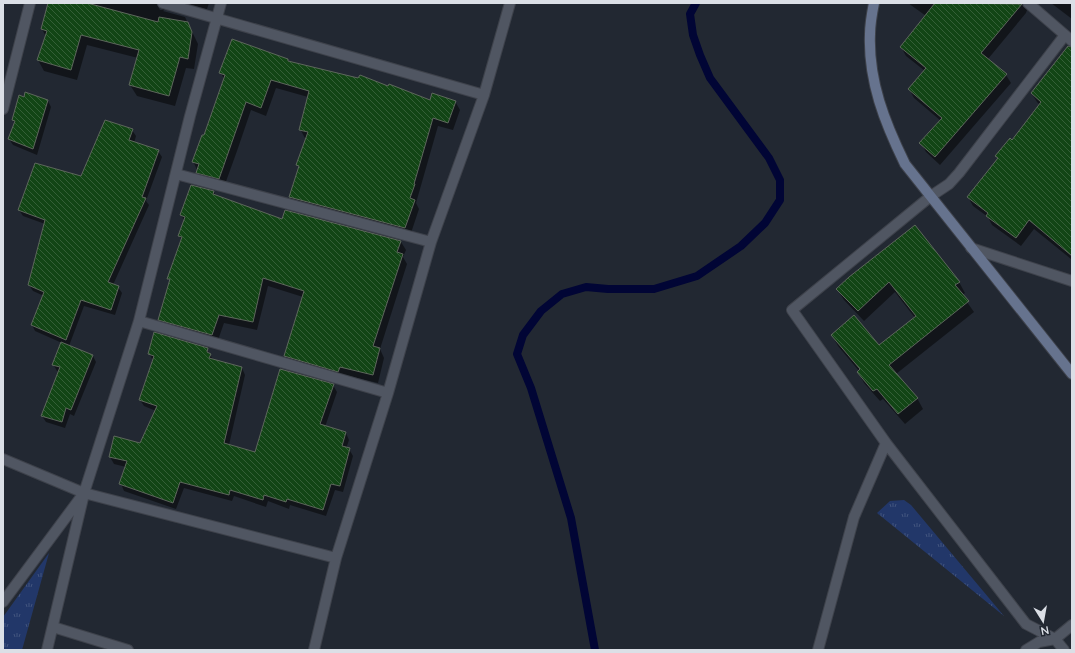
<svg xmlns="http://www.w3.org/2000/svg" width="1075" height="653" viewBox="0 0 1075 653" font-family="Mulish,sans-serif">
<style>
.grass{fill:url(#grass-tufts)}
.shadow{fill:#0007}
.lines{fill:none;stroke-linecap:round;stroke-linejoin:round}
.stream{stroke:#010535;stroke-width:8}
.building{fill:url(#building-back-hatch);stroke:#5d675c}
.street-casing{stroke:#3e424b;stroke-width:12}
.secondary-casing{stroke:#3e424b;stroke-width:12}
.street{stroke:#505662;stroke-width:10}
.secondary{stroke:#66738e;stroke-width:10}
</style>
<defs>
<pattern id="grass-tufts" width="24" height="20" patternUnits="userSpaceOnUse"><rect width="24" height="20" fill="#223769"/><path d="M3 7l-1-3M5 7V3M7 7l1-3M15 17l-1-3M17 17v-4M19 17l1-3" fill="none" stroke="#42547e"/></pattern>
<pattern id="building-back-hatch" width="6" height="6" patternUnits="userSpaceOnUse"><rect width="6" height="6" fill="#124515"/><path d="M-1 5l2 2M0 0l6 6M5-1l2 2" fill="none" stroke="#345f37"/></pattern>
</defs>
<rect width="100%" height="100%" fill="#222832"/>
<path class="grass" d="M904 500 911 505 1004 616 877 513 890 501Z
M49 553 22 650H3V617Z"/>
<path class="shadow" d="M49 3H156L160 10H163L159 3 168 7 163 11 185 17 198 44 194 69 186 68 175 106 137 96 130 85 138 58 87 45 77 80 44 71 38 60 46 37 42 29Z
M185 3H209L207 9Z
M908 3H967L978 11 984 3H1035L1028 7 1026 13 988 59 1006 75 1011 83 940 165 926 152 921 143 941 121 914 98 909 89 925 71 906 56 901 47 926 16Z
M1051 3H1072V19Z
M1072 48V257L1071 259 1034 229 1021 246 992 225 988 217 973 206 968 197 998 159 997 156 1012 141 1040 105 1037 102 1032 94Z
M288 60 289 62 388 87 430 101H455L460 110 453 130 438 126 416 203 419 209 410 236 294 206 290 197 299 168 297 165 307 138H305L300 129 308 97 276 88 266 116 251 110 237 151 224 187 202 181 193 161 204 137 224 79 221 73Z
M48 101 51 107 37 155 13 145 9 139 15 124 13 120Z
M132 130 136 136 134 143 158 151 162 157 146 201 149 205 113 285 118 287 122 293 115 315 84 306 69 346 93 356 96 362 74 416 70 414 65 428 46 422 42 416 59 372 57 371 53 364 62 343 35 331 32 325 44 296 33 291 29 285 45 224 23 216 19 210 82 178Z
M214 192 216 196 282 220 401 242 406 250 403 257 407 264 380 349 384 358 378 383 345 375 343 380 290 365 285 356 303 297 268 286 257 330 224 323 217 343 164 328 159 320 170 282 169 278 182 240 179 236 185 221 181 215Z
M850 277 959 282 965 293 962 295 974 312 896 374 917 398 923 409 905 424 883 399 880 401 864 383 858 372 859 371 838 346 832 335 879 346 915 318 895 292 864 321 844 300 837 289Z
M207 349 213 360 242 368 245 375 229 445 256 453 333 385 337 392 325 427 346 433 349 440 346 449H349L353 456 343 492 335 490 326 516 290 505 289 509 268 501 266 507 234 496 232 501 184 488 176 509 124 491 121 484 126 467 114 464 110 457 141 444 156 411 144 406 140 400 153 361 149 353Z"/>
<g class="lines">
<path class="stream" d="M595 650 571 518 531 388 517 354 523 335 541 311 562 294 586 287 608 289H654L697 276 741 246 765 223 780 200V180L769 158 710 78 700 55 693 35 690 14 696 3"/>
</g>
<path class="building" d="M48 3H87L158 22 159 17 188 22 192 32 188 59 180 57 169 96 129 85 139 50 81 35 71 70 37 60 47 31 41 29Z
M935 3 1022 4 981 53 1007 74 935 157 919 143 942 118 908 89 926 68 900 47Z
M232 39 288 59V61L358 78 360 75 388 86 389 84 430 100 432 93 456 101 448 123 433 118 414 184H415L410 198 415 200 405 228 289 197 299 166 296 165 308 132 299 130 309 91 271 80 261 108 246 102 219 179 196 173 199 164 192 162 202 135H204L225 75 219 73Z
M1068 46 1072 47V256L1029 220 1016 238 986 216 988 213 967 197 998 158 995 156 1010 138 1012 140 1041 102 1031 93Z
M25 92 48 100 33 149 8 139 15 121 12 120 19 95 24 97Z
M105 120 133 129 129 140 159 150 142 197 146 198 108 282 119 286 111 310 81 300 66 340 31 325 44 292 28 285 45 220 18 210 35 163 81 176Z
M191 185 214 191 213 194 282 219 285 210 401 241 397 252 403 254 373 346 380 348 373 375 340 367 338 372 284 356 304 291 263 278 253 322 219 315 212 335 158 320 170 279H167L182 237 178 236 185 217 180 215Z
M915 225 960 282 955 285 969 301 889 365 918 398 898 414 877 389 873 391 857 372 860 369 831 335 854 315 879 345 916 316 889 282 858 311 836 289 849 277Z
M154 332 208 348 207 352 211 354 209 358 242 367 224 443 255 452 280 369 334 384 320 424 346 432 342 446 350 448 340 486 331 484 323 510 287 499 286 502 264 495 263 500 230 490 229 495 180 482 173 503 119 484 127 461 109 457 114 436 140 443 157 406 139 400 154 356 148 354Z
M61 342 93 355 71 410 66 408 62 422 41 416 60 367 52 365Z"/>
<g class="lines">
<g class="street-casing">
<path id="street" d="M163 3 484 95
M1028 3 1072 41
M3 109 30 3
M176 174 431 242
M971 248 1072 281
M139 321 388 393
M3 459 84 493 336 558
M3 602 84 493 139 321 190 116 221 3
M53 627 128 650
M47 650 83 498
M314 650 336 558 388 393 431 242 484 95 510 3
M818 650 854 517 886 443
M1026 650 1039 642 1055 639 1072 625
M1064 650 1055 639 1026 624 886 443 792 310 931 196 949 184 959 173 1065 35"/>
</g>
<g class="secondary-casing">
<path id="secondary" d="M874 3C872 13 870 24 870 34 868 81 885 123 905 164L1072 374"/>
</g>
<use href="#street" class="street"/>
<use href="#secondary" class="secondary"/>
</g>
<rect width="1075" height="653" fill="none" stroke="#dbdfe6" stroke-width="8"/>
<g transform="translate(1043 621) rotate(169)" stroke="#222832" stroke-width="3" paint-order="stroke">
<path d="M0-3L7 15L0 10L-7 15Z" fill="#dbdfe6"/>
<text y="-6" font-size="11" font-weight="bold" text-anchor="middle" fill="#dbdfe6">N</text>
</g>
</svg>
